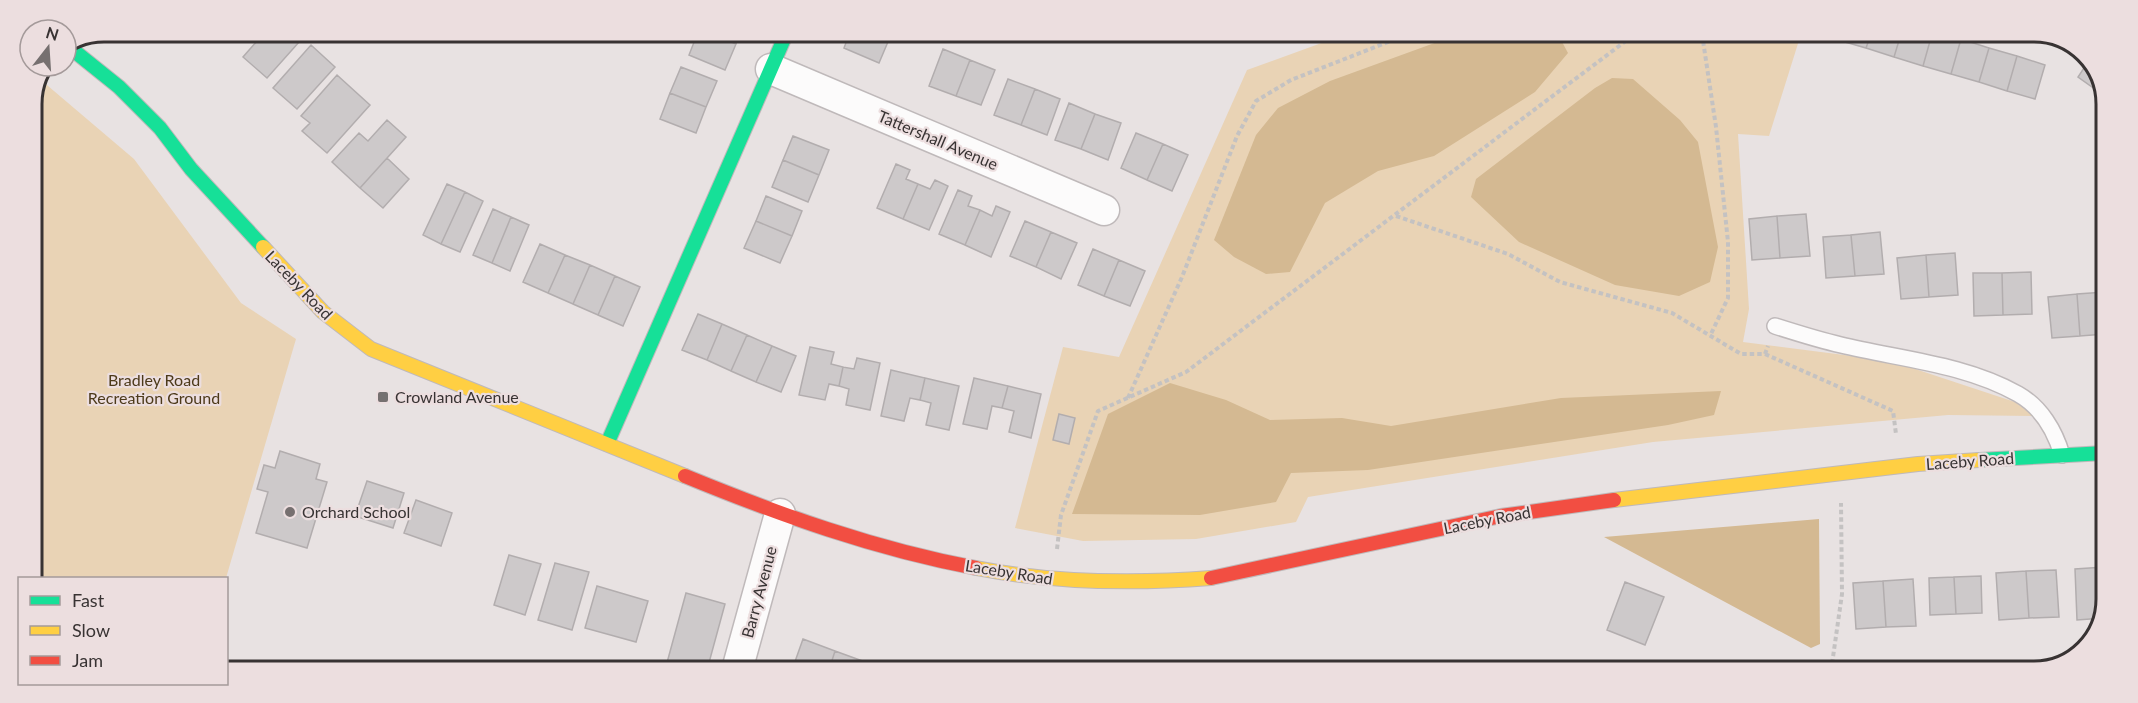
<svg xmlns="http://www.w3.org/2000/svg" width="2138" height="703" viewBox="0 0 2138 703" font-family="Lato,sans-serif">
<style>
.green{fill:#e9d3b5}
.forest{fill:#d4b992}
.building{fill:#cdc9ca;stroke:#b2adae;stroke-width:1.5}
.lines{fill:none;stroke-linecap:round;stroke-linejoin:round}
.lane-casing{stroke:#bfb9ba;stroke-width:18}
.street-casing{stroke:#bfb9ba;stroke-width:33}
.fast-casing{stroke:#bfb9ba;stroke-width:16}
.slow-casing{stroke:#bfb9ba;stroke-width:16}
.jam-casing{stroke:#bfb9ba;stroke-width:16}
.path{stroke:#c4c2c2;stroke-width:4;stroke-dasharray:4.5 3;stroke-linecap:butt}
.lane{stroke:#fcfbfb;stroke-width:15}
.street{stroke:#fcfbfb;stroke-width:30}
.fast{stroke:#16e098;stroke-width:14}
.slow{stroke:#ffcf43;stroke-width:14}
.jam{stroke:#f24e42;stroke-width:14}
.poi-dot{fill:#767070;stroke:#ecdedf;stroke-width:2}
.labels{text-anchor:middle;stroke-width:4.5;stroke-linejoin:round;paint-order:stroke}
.street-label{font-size:16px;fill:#383333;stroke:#ecdedf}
.park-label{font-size:16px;fill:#4d3a1a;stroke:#ecdedf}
.poi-label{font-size:16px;fill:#383333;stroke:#ecdedf;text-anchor:start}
.rim{fill:none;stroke:#383333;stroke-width:3}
</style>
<rect width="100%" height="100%" fill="#e8e2e2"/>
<path class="green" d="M1349 33 1801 34 1769 136 1738 134 1749 309 1743 342 1891 361 2015 402 2035 416 1948 415 1653 442 1308 497 1296 522 1196 539 1083 541 1015 528 1063 347 1119 357 1247 70Z
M41 80 134 159 241 303 296 339 226 578H32V104Z"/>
<path class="forest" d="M1462 33H1551L1561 40 1568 53 1535 92 1434 156 1378 171 1325 203 1290 272 1266 274 1234 257 1214 240 1256 135 1278 108 1330 81Z
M1612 78 1633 79 1680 120 1698 142 1718 247 1710 282 1679 296 1615 285 1519 242 1471 197 1476 179 1595 88Z
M1170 383 1226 400 1270 420 1342 418 1391 426 1561 398 1721 391 1714 415 1668 425 1368 470 1291 473 1276 502 1200 515 1072 514 1108 414Z
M1819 519 1820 644 1811 648 1604 537Z"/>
<path class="building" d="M229 32H251L242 42Z
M265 32H308L267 78 243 57Z
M698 32H707L736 44 725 70 689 55Z
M707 32H740L736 44Z
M850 32 877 33 890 37 879 63 844 48Z
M877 33H892L890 37Z
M1817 34H1840L1838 40Z
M1840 34H1871L1866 48 1838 40Z
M1871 34H1901L1894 57 1866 48Z
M1901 34H1932L1923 66 1894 57Z
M1932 34 1961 39 1951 74 1923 66Z
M1961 39 1989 48 1979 82 1951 74Z
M311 45 335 67 297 109 273 88Z
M1989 48 2017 56 2007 91 1979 82Z
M943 49 970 60 956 96 929 86Z
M2017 56 2045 65 2035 99 2007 91Z
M2090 59 2091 60 2106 97 2078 77Z
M970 60 995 70 981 105 956 96Z
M681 67 717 81 706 107 670 93Z
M337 75 370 105 327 153 302 131 310 123 301 116Z
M1008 79 1035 89 1021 125 994 115Z
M1035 89 1060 99 1047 135 1021 125Z
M670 93 706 107 696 133 660 119Z
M1069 103 1095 114 1081 149 1055 140Z
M1095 114 1121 123 1108 160 1081 149Z
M387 120 406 137 360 188 332 162 359 133 368 141Z
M1136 133 1163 144 1147 180 1121 168Z
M793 136 829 150 819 175 783 160Z
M1163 144 1188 155 1172 191 1147 180Z
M387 158 409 179 383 208 360 188Z
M783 160 819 175 808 202 772 187Z
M896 164 910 170 906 179 918 184 903 219 877 208Z
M935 180 948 186 929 230 903 219 918 184 930 189Z
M447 184 465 192 441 244 423 235Z
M958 190 972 196 968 206 980 210 965 245 939 234Z
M465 192 483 201 460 252 441 244Z
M766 196 802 211 792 236 756 221Z
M996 206 1010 212 991 257 965 245 980 210 992 216Z
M493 209 511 217 492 263 473 255Z
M1806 214 1810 256 1780 258 1777 216Z
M1777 216 1780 258 1752 260 1749 219Z
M511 217 529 225 510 271 492 263Z
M756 221 792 236 780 263 744 248Z
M1025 221 1051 232 1036 267 1010 256Z
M1051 232 1077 243 1061 279 1036 267Z
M1880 232 1884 274 1855 276 1851 235Z
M1851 235 1855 276 1826 278 1823 237Z
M540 244 565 255 548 293 523 282Z
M1093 249 1119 260 1104 296 1078 285Z
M1955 253 1958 295 1929 297 1926 255Z
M565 255 590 265 573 304 548 293Z
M1926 255 1929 297 1901 299 1897 258Z
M1119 260 1145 271 1130 306 1104 296Z
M590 265 615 276 598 315 573 304Z
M2031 272 2032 314 2003 315 2002 273Z
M1973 273H2002L2003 315 1974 316Z
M615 276 640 287 623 326 598 315Z
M2105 292V334L2080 336 2077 294Z
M2077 294 2080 336 2052 338 2048 297Z
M698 314 722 324 707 360 682 350Z
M722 324 747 335 731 371 707 360Z
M747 335 772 346 756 382 731 371Z
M772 346 796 356 781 392 756 382Z
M810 347 834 352 831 364 843 367 839 386 829 384 825 400 799 395Z
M857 358 880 363 870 410 846 405 849 389 839 386 843 367 854 369Z
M891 370 925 378 920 400 910 398 904 421 881 416Z
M925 378 959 386 949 430 926 425 931 403 920 400Z
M974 378 1008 386 1002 408 992 406 987 429 963 424Z
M1008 386 1041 394 1031 438 1009 432 1014 411 1002 408Z
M1059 414 1075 418 1069 444 1053 440Z
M280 451 320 464 316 479 327 482 307 548 256 533 268 492 257 489 264 465 275 468Z
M367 481 404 493 393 528 355 516Z
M416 500 452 513 441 546 404 533Z
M509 555 541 564 525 615 494 605Z
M555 563 589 572 572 630 538 620Z
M2104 567V618L2077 620 2075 569Z
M2056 570 2059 617 2029 618 2026 571Z
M2026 571 2029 618 1999 620 1996 573Z
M1981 576 1982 613 1956 614 1954 577Z
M1954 577 1956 614 1930 615 1929 578Z
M1913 579 1916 626 1886 627 1883 581Z
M1883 581 1886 627 1856 629 1853 583Z
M1625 582 1664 597 1645 645 1607 630Z
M597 586 648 601 636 642 585 628Z
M686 593 725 604 707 670H665Z
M803 639 835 651 829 670H792Z
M835 651 868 663 865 670H829Z"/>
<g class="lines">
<g class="lane-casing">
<path id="lane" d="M1775 326C1797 333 1819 340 1841 345 1899 359 1965 364 2018 394 2041 407 2055 431 2062 455"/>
</g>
<g class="street-casing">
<path id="street" d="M771 69 1104 210
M737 670 780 514"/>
</g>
<g class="fast-casing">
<path id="fast" d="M68 46 119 87 160 128 191 169 263 247
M607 444 787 32
M1979 460 2105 453"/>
</g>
<g class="slow-casing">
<path id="slow" d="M263 247 323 312 371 349 685 476
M1614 500 1918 464 1979 460
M976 568C1054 583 1132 584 1211 578"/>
</g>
<g class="jam-casing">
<path id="jam" d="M685 476C780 515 875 549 976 568
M1211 578 1501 516 1614 500"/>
</g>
<path class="path" d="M1702 34 1716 127 1728 242V298L1710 336
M1396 216 1508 254 1560 282 1672 313 1741 354H1765L1768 346
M1765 354 1893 411 1896 434
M1128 398 1182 277 1237 136 1256 101 1291 80 1411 33
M1057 549 1061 515 1098 411 1186 372 1635 34
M1831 671 1842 594 1841 503"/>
<use href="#lane" class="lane"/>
<use href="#street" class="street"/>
<use href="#fast" class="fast"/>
<use href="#slow" class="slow"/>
<use href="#jam" class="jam"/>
</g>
<g class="poi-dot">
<rect x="377" y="391" width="12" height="12" rx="3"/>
<circle cx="290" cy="512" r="6"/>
</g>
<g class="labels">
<g class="street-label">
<text transform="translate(938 140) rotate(23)" y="6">Tattershall Avenue</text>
<text transform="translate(299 285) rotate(46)" y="6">Laceby Road</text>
<text transform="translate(1970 461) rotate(-4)" y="6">Laceby Road</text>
<text transform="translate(1487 520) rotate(-11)" y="6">Laceby Road</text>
<text transform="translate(1009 572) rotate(9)" y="6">Laceby Road</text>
<text transform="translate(759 592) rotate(-75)" y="6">Barry Avenue</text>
</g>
<g class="park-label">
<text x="154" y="386">Bradley Road<tspan x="154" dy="18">Recreation Ground</tspan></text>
</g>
<g class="poi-label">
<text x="395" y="403">Crowland Avenue</text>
<text x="302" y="518">Orchard School</text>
</g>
</g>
<path d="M0 0H2138V703H0ZM104 42H2034A62 62 0 0 1 2096 104V599A62 62 0 0 1 2034 661H104A62 62 0 0 1 42 599V104A62 62 0 0 1 104 42Z" fill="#ecdedf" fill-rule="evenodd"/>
<path class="rim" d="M104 42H2034A62 62 0 0 1 2096 104V599A62 62 0 0 1 2034 661H104A62 62 0 0 1 42 599V104A62 62 0 0 1 104 42Z"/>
<rect x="18" y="577" width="210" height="108" fill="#ecdedf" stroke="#a49a9a" stroke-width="1.5"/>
<rect x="30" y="596" width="30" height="9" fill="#16e098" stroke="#a49a9a" stroke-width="1.5"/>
<text x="72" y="607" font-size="18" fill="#383333">Fast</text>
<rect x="30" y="626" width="30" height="9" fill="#ffcf43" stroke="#a49a9a" stroke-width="1.5"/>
<text x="72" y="637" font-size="18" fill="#383333">Slow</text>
<rect x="30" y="656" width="30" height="9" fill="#f24e42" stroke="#a49a9a" stroke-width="1.5"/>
<text x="72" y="667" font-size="18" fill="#383333">Jam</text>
<g transform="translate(48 48) rotate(17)"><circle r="28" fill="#ecdedf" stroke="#a49a9a" stroke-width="1.5"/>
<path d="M0-4.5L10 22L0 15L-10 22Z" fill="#767070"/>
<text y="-9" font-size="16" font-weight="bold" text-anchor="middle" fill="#383333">N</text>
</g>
</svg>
